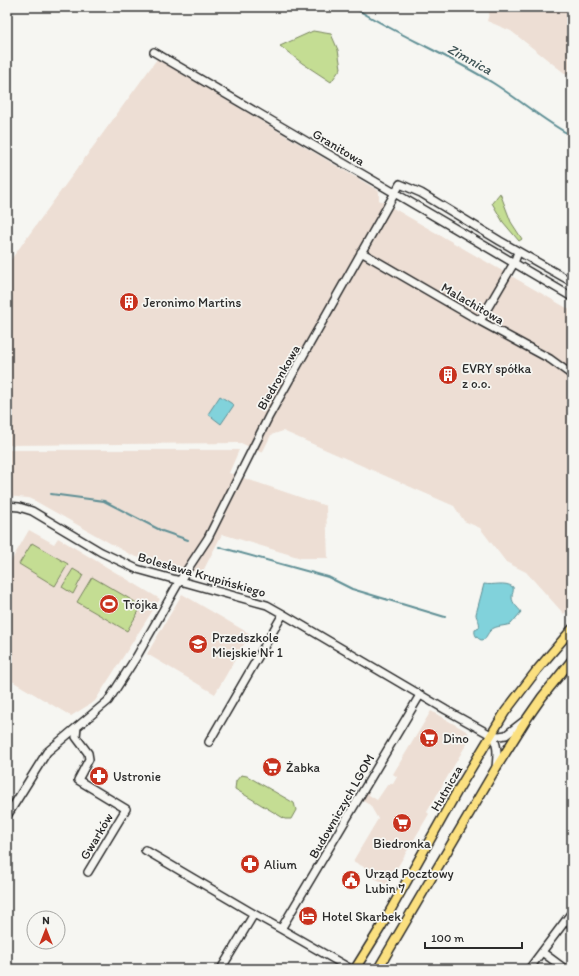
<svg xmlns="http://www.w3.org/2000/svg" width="579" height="976" viewBox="0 0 579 976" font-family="Itim,sans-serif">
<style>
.built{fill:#edded4}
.green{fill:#c4dd93;stroke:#78845f}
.water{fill:#81d2db;stroke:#5f8f95}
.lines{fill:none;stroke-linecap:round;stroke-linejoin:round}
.stream{stroke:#5f8f95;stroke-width:2}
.minor-casing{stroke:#2b2b2b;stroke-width:10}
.major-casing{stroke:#2b2b2b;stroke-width:11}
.minor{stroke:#f6f6f2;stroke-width:7}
.major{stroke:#fbe080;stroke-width:8}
.labels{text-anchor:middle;stroke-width:3.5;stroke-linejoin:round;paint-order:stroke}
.street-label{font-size:13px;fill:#2b2b2b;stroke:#f6f6f2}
.poi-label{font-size:13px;fill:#2b2b2b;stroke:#f6f6f2;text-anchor:start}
.water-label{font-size:14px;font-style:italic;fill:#405557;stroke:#f6f6f2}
</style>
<rect width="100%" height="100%" fill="#f6f6f2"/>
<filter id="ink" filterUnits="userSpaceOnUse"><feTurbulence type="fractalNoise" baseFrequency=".025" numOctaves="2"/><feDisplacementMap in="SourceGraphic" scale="8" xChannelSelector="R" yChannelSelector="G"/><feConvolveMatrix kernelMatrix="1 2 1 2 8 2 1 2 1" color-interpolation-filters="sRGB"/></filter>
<g filter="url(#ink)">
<path class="built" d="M491 7H572V79L511 31 487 21Z
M157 59 379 191V200L572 311V604L564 614 526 572 506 562 480 528 464 521 454 506 283 431 271 435 262 453 241 443 7 445V265Z
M7 450H239L229 473 326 506 328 558H301L222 534 202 573 155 563 131 555 37 502 28 498 7 496Z
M29 530 54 544 58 538 160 599 95 701 71 716 7 678V568Z
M182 594 250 634 215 694 147 654Z
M431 711 468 732 470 738 427 812 429 814 387 885 367 874 369 870 353 861 378 819 370 805 361 800 368 790 369 795 377 800 388 784H393L397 777 393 774Z"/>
<path class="green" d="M313 31 331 34 338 50 341 68 331 82 302 63 280 46Z
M500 193 511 222 522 239 519 241 503 222 492 203Z
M32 543 68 564 55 586 19 564Z
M73 569 83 575 73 594 62 587Z
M92 577 142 606 127 631 77 602Z
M241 775 247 776 294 803 296 810 291 819H285L235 789 236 781Z"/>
<path class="water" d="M220 396 234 405 221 424 208 414Z
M484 584C494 586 504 581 513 587 514 592 512 593 512 597 512 604 518 607 521 612L511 624C497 628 492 624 485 639L481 640C477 638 474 635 475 630L479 628C481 621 476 619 476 614Z"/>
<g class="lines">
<path class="stream" d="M353 7C398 35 448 55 493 83 520 100 544 121 572 136
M51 494 104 501 162 531 188 540
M219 547 328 577 352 589 445 617"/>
<g class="minor-casing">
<path id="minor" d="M154 52 572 297
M361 252 480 321 550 359 572 375
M480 321 514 263 518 252
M7 506 19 507 32 511 101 552 137 569 267 605 283 614 446 710 491 735 499 736 506 735 524 721
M77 727 76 737 88 753 89 759 78 780 126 809 88 872
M491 735C499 745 497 755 496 768
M209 742 283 614
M7 816 47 752 108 701 137 656 179 582 208 538 269 416 400 184 421 193 500 241 572 282
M145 850 254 914
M281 929 351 969
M542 952 565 969
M221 969 254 914 281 929 420 695
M529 969 572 912"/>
</g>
<g class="major-casing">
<path id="major" d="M355 969 381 927 458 790 505 712 537 670 572 629
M378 969 496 768 526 720 542 697 572 660"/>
</g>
<use href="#minor" class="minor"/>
<use href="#major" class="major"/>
</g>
</g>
<defs>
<g id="building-disc" transform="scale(1)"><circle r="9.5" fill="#c8321e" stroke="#f6f6f2"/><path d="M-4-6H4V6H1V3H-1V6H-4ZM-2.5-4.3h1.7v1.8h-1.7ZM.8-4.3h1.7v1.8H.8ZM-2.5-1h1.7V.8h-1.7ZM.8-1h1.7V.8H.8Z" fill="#fff"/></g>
<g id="stadium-disc" transform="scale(1)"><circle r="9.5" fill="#c8321e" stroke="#f6f6f2"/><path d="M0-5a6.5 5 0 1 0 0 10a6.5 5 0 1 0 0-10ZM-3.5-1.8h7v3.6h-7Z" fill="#fff"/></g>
<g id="school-disc" transform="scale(1)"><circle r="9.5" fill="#c8321e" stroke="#f6f6f2"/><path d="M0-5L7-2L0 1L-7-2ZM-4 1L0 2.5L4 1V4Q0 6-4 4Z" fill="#fff"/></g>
<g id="supermarket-disc" transform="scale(1)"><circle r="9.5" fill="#c8321e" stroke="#f6f6f2"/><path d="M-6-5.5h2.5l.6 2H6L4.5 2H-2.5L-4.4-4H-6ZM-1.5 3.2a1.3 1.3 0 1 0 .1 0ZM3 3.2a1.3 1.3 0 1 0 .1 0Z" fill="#fff"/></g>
<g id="pharmacy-disc" transform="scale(1)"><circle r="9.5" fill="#c8321e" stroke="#f6f6f2"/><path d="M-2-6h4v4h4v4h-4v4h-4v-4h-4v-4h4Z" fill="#fff"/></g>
<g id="civic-disc" transform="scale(1)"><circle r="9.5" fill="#c8321e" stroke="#f6f6f2"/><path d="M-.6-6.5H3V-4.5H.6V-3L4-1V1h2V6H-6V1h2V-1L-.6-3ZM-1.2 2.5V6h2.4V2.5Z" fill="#fff"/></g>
<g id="hotel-disc" transform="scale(1)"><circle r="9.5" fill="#c8321e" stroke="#f6f6f2"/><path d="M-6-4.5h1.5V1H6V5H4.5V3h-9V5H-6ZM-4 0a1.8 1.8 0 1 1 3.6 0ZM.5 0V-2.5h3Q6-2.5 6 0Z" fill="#fff"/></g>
</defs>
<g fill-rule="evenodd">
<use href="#building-disc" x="129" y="302"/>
<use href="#building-disc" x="448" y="375"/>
<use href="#stadium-disc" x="109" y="604"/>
<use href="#school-disc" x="198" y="644"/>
<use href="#supermarket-disc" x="429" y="738"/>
<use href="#supermarket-disc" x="272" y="767"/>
<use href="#pharmacy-disc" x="99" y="776"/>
<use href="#supermarket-disc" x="402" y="823"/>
<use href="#pharmacy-disc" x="250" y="864"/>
<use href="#civic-disc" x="351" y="880"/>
<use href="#hotel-disc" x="308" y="916"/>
</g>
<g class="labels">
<g class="street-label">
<text transform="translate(339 147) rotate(31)" y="5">Granitowa</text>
<text transform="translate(473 303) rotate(30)" y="5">Malachitowa</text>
<text transform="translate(278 377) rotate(-60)" y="5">Biedronkowa</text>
<text transform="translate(202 574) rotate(16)" y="5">Bolesława Krupińskiego</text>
<text transform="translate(446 788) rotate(-60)" y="5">Hutnicza</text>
<text transform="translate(341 806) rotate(-60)" y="5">Budowniczych LGOM</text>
<text transform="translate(96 836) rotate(-59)" y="5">Gwarków</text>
</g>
<g class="poi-label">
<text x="143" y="307">Jeronimo Martins</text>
<text x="462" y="373">EVRY spółka<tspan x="462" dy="15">z o.o.</tspan></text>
<text x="123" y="609">Trójka</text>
<text x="212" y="642">Przedszkole<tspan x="212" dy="15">Miejskie Nr 1</tspan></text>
<text x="443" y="743">Dino</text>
<text x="286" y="772">Żabka</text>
<text x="113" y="781">Ustronie</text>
<text x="402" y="848" text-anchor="middle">Biedronka</text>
<text x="264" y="869">Alium</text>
<text x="365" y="878">Urząd Pocztowy<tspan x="365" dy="15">Lubin 7</tspan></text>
<text x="322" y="921">Hotel Skarbek</text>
</g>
<g class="water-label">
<text transform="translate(470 59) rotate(29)" y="5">Zimnica</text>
</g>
</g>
<rect width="579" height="976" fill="none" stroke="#f6f6f2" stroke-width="24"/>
<rect x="12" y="12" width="555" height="952" fill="none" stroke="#2b2b2b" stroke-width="1.5" filter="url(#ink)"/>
<g transform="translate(46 930)"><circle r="19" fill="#f6f6f2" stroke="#a5a5a2"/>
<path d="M0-3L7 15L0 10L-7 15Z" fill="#c8321e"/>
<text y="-6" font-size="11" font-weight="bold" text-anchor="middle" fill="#2b2b2b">N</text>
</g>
<path d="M425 942v6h97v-6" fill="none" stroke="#2b2b2b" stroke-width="2"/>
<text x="431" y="942" font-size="12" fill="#2b2b2b" stroke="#f6f6f2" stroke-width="3" paint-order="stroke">100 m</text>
</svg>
